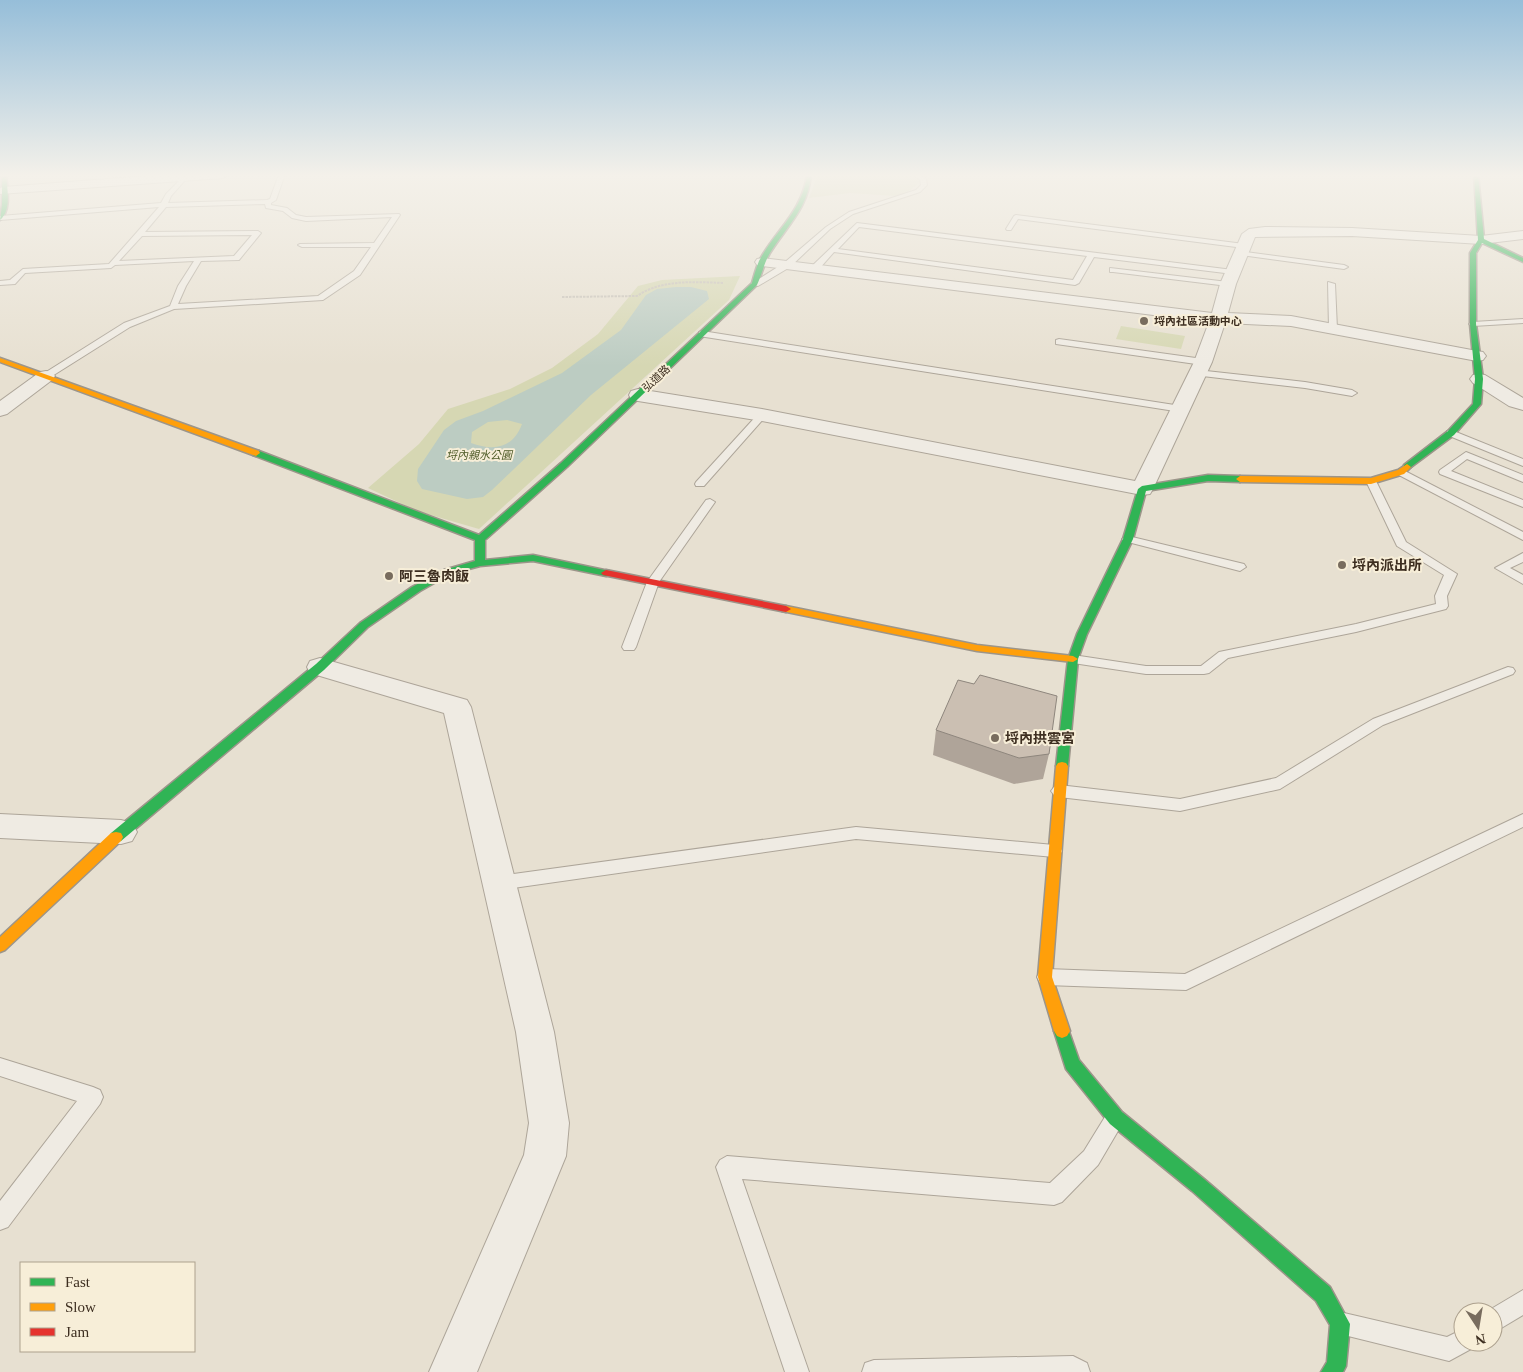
<svg xmlns="http://www.w3.org/2000/svg" width="1523" height="1372" viewBox="0 0 1523 1372" font-family="'Times New Roman','Noto Sans TC',serif">
<style>
.green{fill:#d6d7b3}
.water{fill:#bcccc2;fill-rule:evenodd}
.lines{fill:none;stroke-linecap:round;stroke-linejoin:round}
.lane-casing{stroke:#ada599;stroke-width:2}
.street-casing{stroke:#ada599;stroke-width:2}
.fast-casing{stroke:#9c958a;stroke-width:3}
.slow-casing{stroke:#9c958a;stroke-width:3}
.jam-casing{stroke:#9c958a;stroke-width:3}
.path{stroke:#c8c2b9;stroke-width:2;stroke-dasharray:2.5 1;stroke-linecap:butt}
.lane{fill:#efebe3;fill-rule:evenodd}
.street{fill:#efebe3;fill-rule:evenodd}
.fast{fill:#30b455;fill-rule:evenodd}
.slow{fill:#ff9f0a;fill-rule:evenodd}
.jam{fill:#e5322d;fill-rule:evenodd}
.wall{fill:#afa499}
.building{fill:#cbbfb2;stroke:#8e867d}
.poi-dot{fill:#786c5e;stroke:#f7eed8;stroke-width:2}
.labels{text-anchor:middle;stroke-width:4;stroke-linejoin:round;paint-order:stroke}
.far-poi-label{font-size:11px;font-weight:bold;fill:#3d2e20;stroke:#f7eed8;text-anchor:start}
.far-street-label{font-size:11px;fill:#3d2e20;stroke:#f7eed8}
.far-park-label{font-size:11px;font-style:italic;fill:#4d5a26;stroke:#f7eed8}
.poi-label{font-size:14px;font-weight:bold;fill:#3d2e20;stroke:#f7eed8;text-anchor:start}
</style>
<rect width="100%" height="100%" fill="#e7e0d1"/>
<path class="green" d="M815 174H910L920 182 908 192 896 196 850 193 809 198 816 180Z
M740 276 729 300 479 529 417 511 368 488 419 444 448 409 510 389 552 368 598 334 638 286 662 280Z
M1121 326 1185 336 1181 349 1116 339Z"/>
<path class="water" d="M676 287H691L707 291 709 299 591 395 492 490 483 497 467 499 422 489 417 481 418 469 444 430 456 421 483 411 562 373 621 330 646 295 657 289ZM507 420 522 424C513 449 493 451 471 443L472 432 488 422Z"/>
<g class="lines">
<g class="lane-casing">
<path id="lane" d="M279 174H285L276 200 271 203V205L287 208 296 215 306 217 399 214 400 215 360 275 323 300 174 309 130 327 49 378H43V374L124 323 170 306 178 286 194 261 115 265 111 268 25 273 15 284 0 285V281L10 280 23 269 109 264 159 207 0 220V216L161 203 166 194 184 176 187 178 171 196 168 203 267 200 270 199ZM265 204 266 208 283 211 292 218 306 221 392 217 374 243 300 244 298 245 302 247H371L354 271 318 296 178 304 186 286 201 261 239 260 261 233 258 231 145 232 166 207ZM252 235 234 256 119 261 142 236Z
M912 174H920L926 179 927 185 920 192 853 214 830 229 790 267 758 286 751 284 784 263 826 227 849 212 916 190 921 185 920 180Z
M1016 215 1244 244 1248 246 1244 248 1018 219 1011 230H1007L1006 229 1014 216Z
M857 223 1233 270 1237 272 1233 274 1094 257 1079 283 1075 285 834 252 819 269H813V265ZM859 227 1087 256 1073 280 838 249Z
M1238 251 1344 265 1348 267 1344 269 1241 255 1237 253Z
M1110 268 1228 282 1232 284 1228 286 1113 272H1110Z
M1328 282 1335 284 1337 329 1333 331 1329 329Z
M1523 319V323L1473 326 1469 324 1473 322Z
M702 331 1181 406 1186 409 1181 412 699 336V332Z
M1059 339 1203 359 1207 362 1203 365 1056 344V340Z
M1197 370 1305 382 1352 390 1357 393 1352 396 1305 388 1194 375V371Z
M762 412 765 413V417L704 486H696L695 484 696 482 759 413Z
M1451 430 1523 459V466L1447 435V431Z
M1466 452 1523 475V482L1467 459 1451 471 1523 500V507L1440 474 1439 472 1440 470Z
M1401 469 1523 532V540L1397 474 1396 472Z
M1371 478 1376 481 1406 542 1457 574 1447 596 1448 606 1446 609 1356 632 1228 658 1209 673 1204 674H1146L1073 663 1066 659 1073 655 1146 666H1201L1219 652 1356 624 1436 604 1435 596 1444 575 1397 546 1366 481Z
M710 499 715 502 659 582 636 647 634 650H624L622 647 647 582 706 500Z
M1128 536 1244 564 1246 567 1240 571 1124 541 1122 539Z
M1523 553V562L1510 568 1523 575V584L1495 568Z
M1508 667 1513 668 1515 671 1513 674 1383 725 1280 789 1180 811 1059 797 1054 795 1051 791 1054 787 1059 785 1180 799 1276 778 1373 719Z
M1523 814V827L1186 990 1046 985 1040 983 1037 977 1040 971 1046 969 1185 974Z
M856 827 1054 845 1060 847 1062 851 1060 855 1054 857 856 839 499 890 493 888 491 883 493 878 499 876Z
M0 1058 93 1087 100 1090 103 1097 100 1104 8 1227 0 1230V1201L77 1101 0 1076Z
M1115 1109 1122 1112 1125 1119 1098 1165 1062 1202 1054 1205 742 1179 809 1372H785L716 1167 720 1160 727 1156 1050 1183 1084 1151 1108 1112Z
M1523 1290V1315L1493 1333V1312H1486Z
M1344 1313 1447 1337 1463 1329V1342H1474L1471 1349 1449 1361 1336 1333 1332 1325 1336 1317Z
M1073 1356 1087 1363 1090 1372H862L865 1363 874 1360Z"/>
</g>
<g class="street-casing">
<path id="street" d="M173 174H229L223 178 0 194V188L3 187Z
M1265 227 1352 228 1481 236 1523 231V239L1481 244 1352 236 1255 237 1236 284 1228 313 1291 316 1477 351 1483 352 1486 356 1483 360 1477 361 1291 326 1225 323 1212 362 1153 489 1150 494 1142 495 762 421 638 401 631 399 629 395 631 391 638 389 762 409 1135 481 1194 362 1209 322 762 266 757 265 755 262 757 259 762 258 1212 313 1220 284 1242 234 1249 229Z
M46 371 52 372 55 376 52 380 7 414 0 416V401L40 372Z
M1479 374 1485 375 1523 398V410L1509 406 1473 383 1470 379 1473 375Z
M320 658 467 700 471 707 554 1032 569 1123 566 1156 477 1372H429L524 1155 529 1123 516 1032 444 713 310 673 307 667 310 661Z
M0 814 121 820 132 823 137 832 132 841 121 844 0 838Z"/>
</g>
<g class="fast-casing">
<path id="fast" d="M2 174H6C7 188 12 210 0 220L2 205Z
M807 174H811C809 207 787 226 770 253 764 263 762 274 757 285L567 467 485 540V560L533 555 609 571 611 573 609 575 606 576 533 561 480 566 450 574 420 591 368 627 324 670 121 841 116 842 111 841 109 837 111 833 316 664 360 623 412 587 444 570 475 561V540L253 455V451H259L479 535 561 463 752 283C754 276 756 268 759 261 775 231 803 211 807 174Z
M1474 174H1478L1484 239 1523 258V262L1482 243 1476 253V324L1483 379 1481 404 1454 435 1407 470 1404 469V465L1448 431 1473 404 1475 379 1470 324V253L1478 240Z
M1208 475 1240 476 1244 479 1240 482 1208 481 1146 491 1133 539 1087 634 1078 659 1068 766 1066 769H1058L1056 766 1068 659 1077 634 1123 539 1138 489 1142 486Z
M1062 1024 1067 1026 1079 1060 1122 1112 1204 1179 1330 1287 1350 1324 1346 1366 1343 1372H1321L1327 1362 1330 1325 1316 1301 1192 1191 1110 1124 1066 1069 1054 1031 1057 1026Z"/>
</g>
<g class="slow-casing">
<path id="slow" d="M0 358 259 451 260 453 256 456 253 455 0 362Z
M1407 464 1411 467 1404 474 1371 484 1240 482 1236 479 1240 476 1371 478 1398 470Z
M786 606 977 645 1073 656 1078 659 1073 662 977 651 782 611 781 609 782 607Z
M1062 762 1066 763 1068 766 1052 977 1070 1031 1067 1036 1062 1038 1057 1036 1054 1031 1038 977 1056 766 1058 763Z
M116 832 121 833 123 837 121 841 5 950 0 952V937L111 833Z"/>
</g>
<g class="jam-casing">
<path id="jam" d="M606 570 786 606 791 609 786 612 603 575 601 573Z"/>
</g>
<path class="path" d="M562 297 637 296C662 279 695 282 724 283"/>
<use href="#lane" class="lane"/>
<use href="#street" class="street"/>
<use href="#fast" class="fast"/>
<use href="#slow" class="slow"/>
<use href="#jam" class="jam"/>
</g>
<path class="wall" d="M936 730 1049 754 1043 779 1014 784 933 755Z"/>
<path class="building" d="M980 675 1057 696 1049 754 1019 758 936 730 958 680 974 684Z"/>
<linearGradient id="sky" x2="0" y2="1"><stop stop-color="#96bed9"/><stop offset="0.48" stop-color="#f4f1ea"/><stop offset="1" stop-color="#f4f1ea" stop-opacity="0"/></linearGradient>
<rect width="1523" height="366" fill="url(#sky)"/>
<g class="poi-dot">
<circle cx="1144" cy="321" r="5"/>
<circle cx="1342" cy="565" r="5"/>
<circle cx="389" cy="576" r="5"/>
<circle cx="995" cy="738" r="5"/>
</g>
<g class="labels">
<g class="far-poi-label">
<text x="1154" y="325">埒內社區活動中心</text>
</g>
<g class="far-street-label">
<text transform="translate(656 378) rotate(-43)" y="4">弘道路</text>
</g>
<g class="far-park-label">
<text x="479" y="459">埒內親水公園</text>
</g>
<g class="poi-label">
<text x="1352" y="570">埒內派出所</text>
<text x="399" y="581">阿三魯肉飯</text>
<text x="1005" y="743">埒內拱雲宮</text>
</g>
</g>
<rect x="20" y="1262" width="175" height="90" fill="#f7eed8" stroke="#ada18e"/>
<rect x="30" y="1278" width="25" height="8" fill="#30b455" stroke="#ada18e"/>
<text x="65" y="1287" font-size="15" fill="#3d2e20">Fast</text>
<rect x="30" y="1303" width="25" height="8" fill="#ff9f0a" stroke="#ada18e"/>
<text x="65" y="1312" font-size="15" fill="#3d2e20">Slow</text>
<rect x="30" y="1328" width="25" height="8" fill="#e5322d" stroke="#ada18e"/>
<text x="65" y="1337" font-size="15" fill="#3d2e20">Jam</text>
<g transform="translate(1478 1327) rotate(168)"><circle r="24" fill="#f7eed8" stroke="#ada18e"/>
<path d="M0-4L9 19L0 12L-9 19Z" fill="#786c5e"/>
<text y="-8" font-size="14" font-weight="bold" text-anchor="middle" fill="#3d2e20">N</text>
</g>
</svg>
